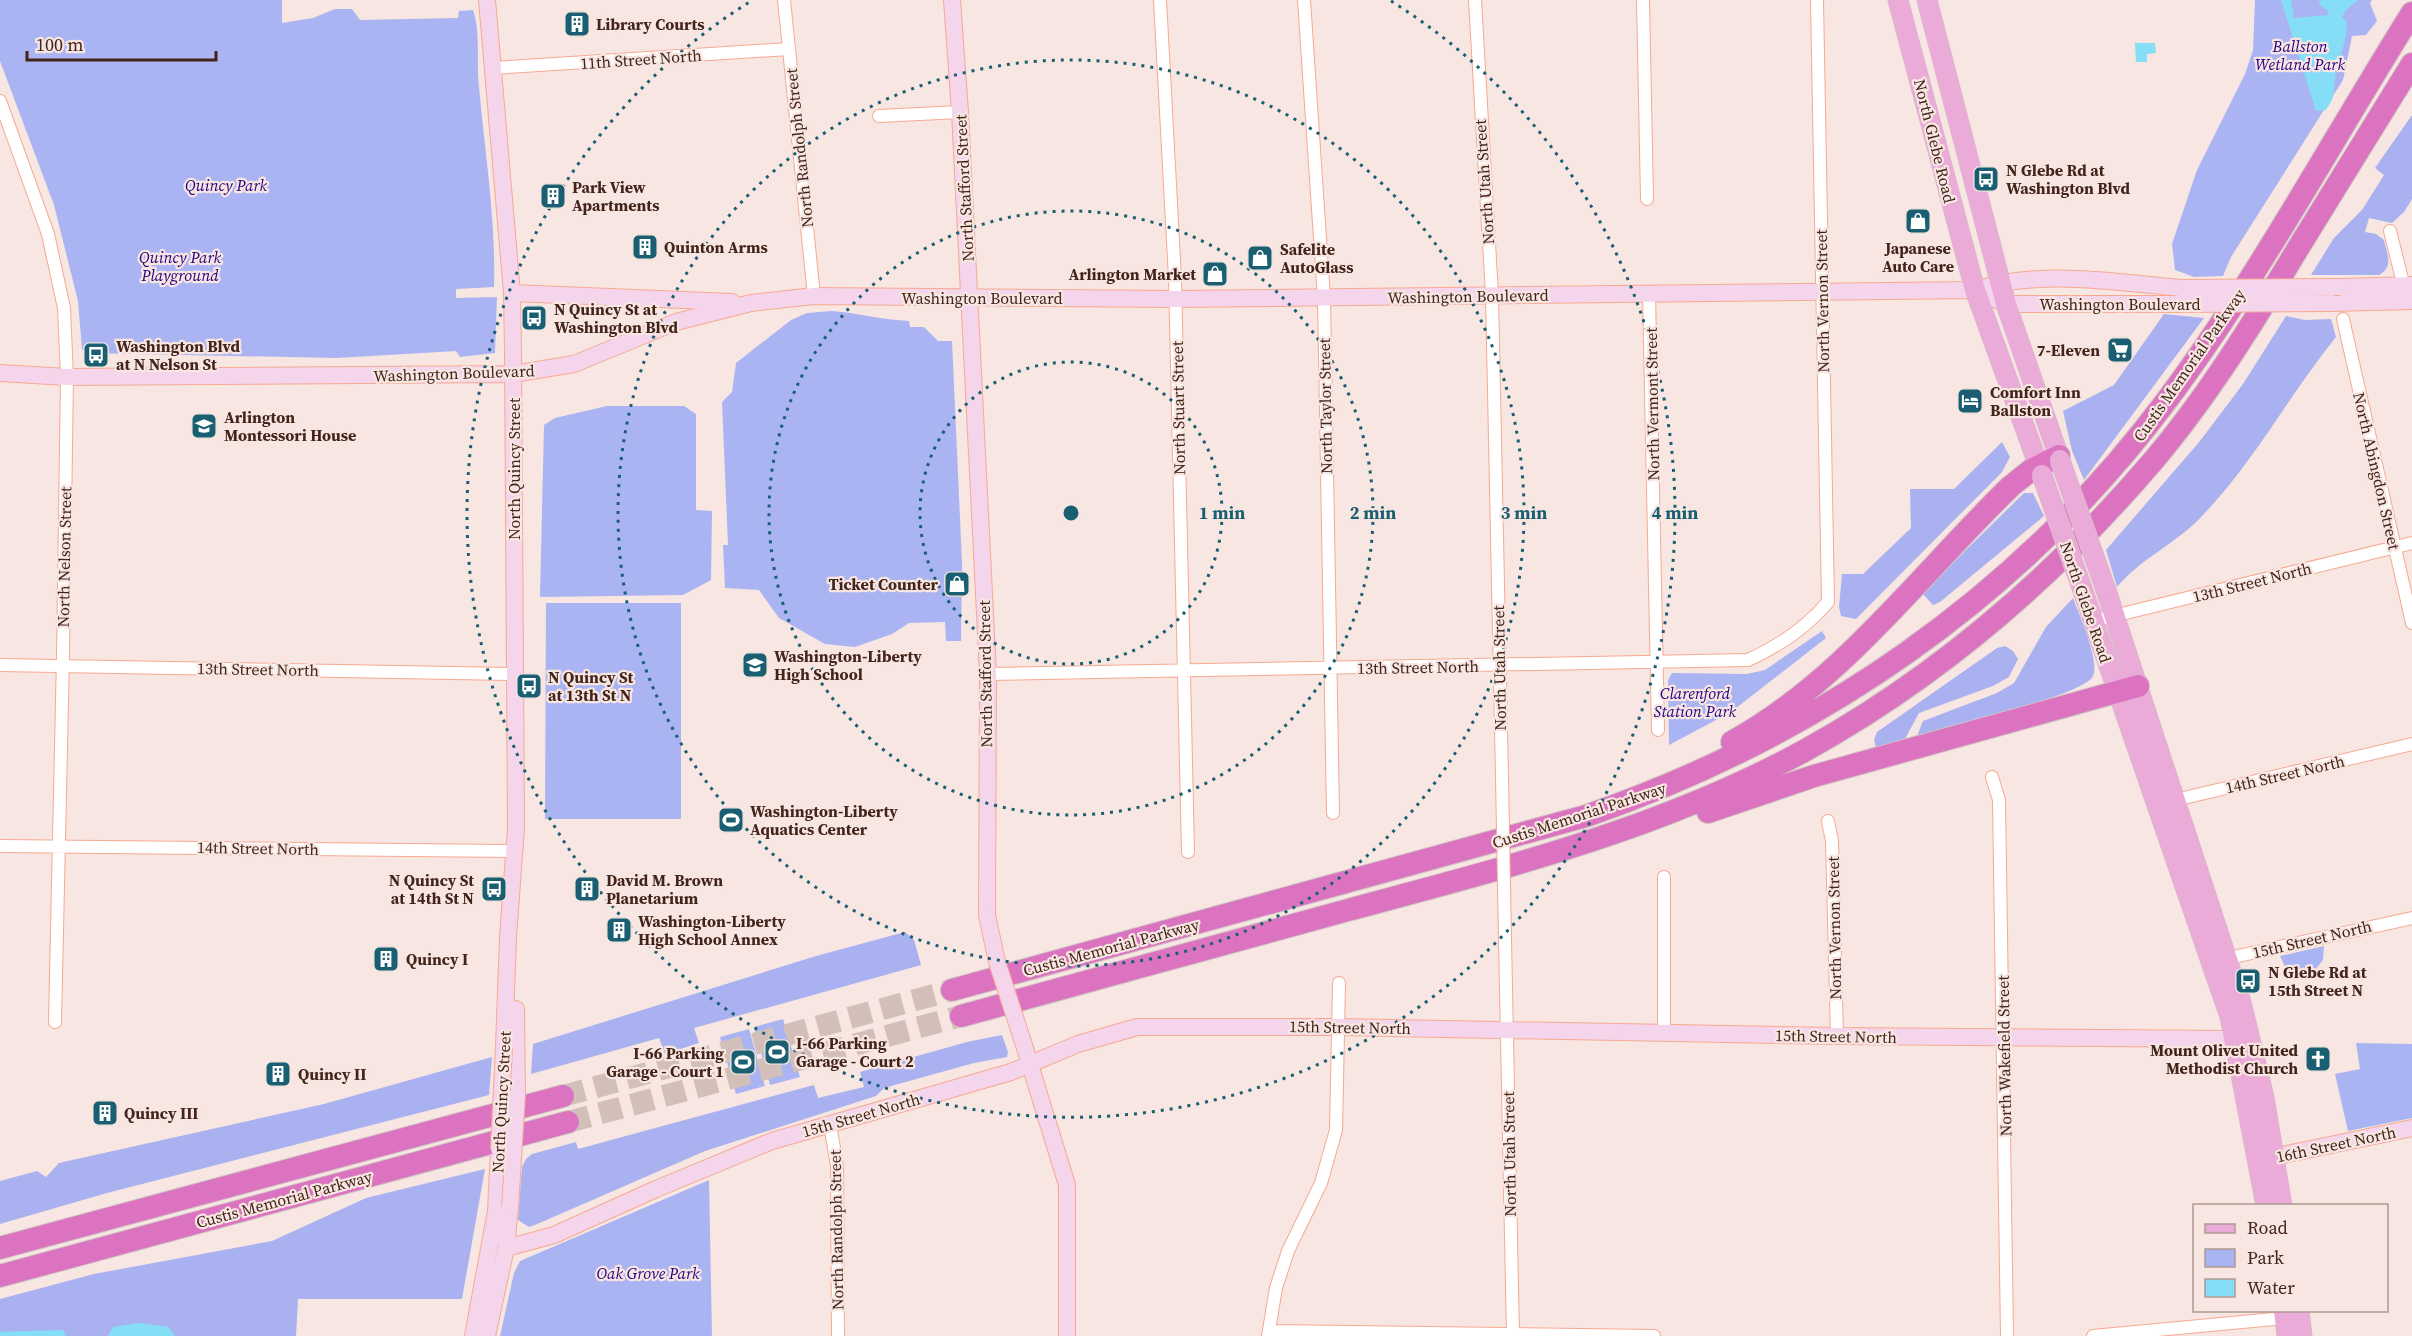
<svg xmlns="http://www.w3.org/2000/svg" width="2412" height="1336" viewBox="0 0 2412 1336" font-family="'Source Serif 4',serif">
<style>
.green{fill:#abb4f2}
.forest{fill:#a9b1f0}
.water{fill:#86ddf6}
.lines{fill:none;stroke-linecap:round;stroke-linejoin:round}
.highway-tunnel{stroke:#d3bfb9;stroke-width:22;stroke-dasharray:22 11;stroke-linecap:butt}
.street-casing{stroke:#f7a990;stroke-width:14}
.secondary-casing{stroke:#f7a990;stroke-width:18}
.primary-casing{stroke:#cec6c3;stroke-width:21}
.highway-casing{stroke:#cec6c3;stroke-width:24}
.street{stroke:#fff;stroke-width:12}
.secondary{stroke:#f4d5ec;stroke-width:16}
.primary{stroke:#eaabd9;stroke-width:20}
.highway{stroke:#dc73c0;stroke-width:22}
.street-bridge-casing{stroke:#f7a990;stroke-width:14;stroke-linecap:butt}
.secondary-bridge-casing{stroke:#f7a990;stroke-width:18;stroke-linecap:butt}
.primary-bridge-casing{stroke:#cec6c3;stroke-width:21;stroke-linecap:butt}
.street-bridge{stroke:#fff;stroke-width:12}
.secondary-bridge{stroke:#f4d5ec;stroke-width:16}
.primary-bridge{stroke:#eaabd9;stroke-width:20}
.ring{fill:none;stroke:#195f71;stroke-width:3;stroke-dasharray:3 6}
.labels{text-anchor:middle;stroke-width:4.5;stroke-linejoin:round;paint-order:stroke}
.poi-label{font-size:16px;font-weight:bold;fill:#42241a;stroke:#f7e6e1;text-anchor:start}
.park-label{font-size:16px;font-style:italic;fill:#240082;stroke:#f7e6e1}
.street-label{font-size:16px;fill:#42241a;stroke:#f7e6e1}
.centre{fill:#195f71;stroke:#f7e6e1;stroke-width:3}
.ring-label{font-size:18px;text-anchor:middle;font-weight:bold;fill:#195f71;stroke:#f7e6e1;stroke-width:4.5;stroke-linejoin:round;paint-order:stroke}
</style>
<rect width="100%" height="100%" fill="#f7e6e1"/>
<path class="green" d="M0 0H282V23L313 18 335 9H352L360 20 458 18 459 11 473 10C481 33 476 62 479 87 485 154 496 220 494 287L456 289V298L497 297 495 353 460 357 456 351 337 358 85 353 82 349 78 301 54 205 0 61Z
M2255 0H2372L2370 3 2377 21 2366 35 2352 36 2343 80 2231 257 2223 276 2194 277 2175 270 2172 244 2197 170 2245 74 2253 50Z
M832 311C858 313 883 320 909 321L910 327H924L938 341H952L962 563 961 641H946L945 622 909 623 892 634 855 647 825 644 779 618 759 590 725 588 723 545H728L722 402 732 392 736 363 791 320 807 313Z
M607 406H684L696 414V510L712 511 711 580 683 595 540 597 544 425 555 418Z
M546 603H681V819H545Z
M1822 631 1826 638 1731 712 1669 745 1668 680 1672 673 1747 674 1765 670Z
M2324 946 2323 960 2311 975 2292 974 2286 969 2280 956Z
M783 1019 800 1077 770 1085 754 1027Z
M749 1029 765 1086 736 1094 720 1037Z
M2356 1043 2412 1044V1118L2348 1131 2335 1074 2360 1069Z
M709 1180 712 1336H500L514 1273 520 1261Z"/>
<path class="forest" d="M2412 115V199L2404 212 2392 223 2369 218 2365 232 2376 234 2384 240C2387 254 2394 267 2379 275H2311L2334 238 2362 210 2384 175 2375 168Z
M2164 314 2204 318 2084 480 2072 451 2063 411 2114 385Z
M2286 316 2305 320 2331 319 2336 337C2289 395 2254 462 2202 516 2177 543 2140 559 2117 587L2106 550 2200 441 2243 384Z
M2002 442 2010 457 2002 472 1856 619 1841 616 1839 607 1842 574H1863L1911 528 1910 489H1954Z
M2024 493H2033L2044 516 1940 602 1933 605 1922 593Z
M2073 598C2079 614 2100 661 2093 676 2085 695 1944 729 1917 736L1923 721 1997 693 2014 683 2046 627Z
M2005 646 2013 651 2018 659 2009 677 1993 686 1919 713 1905 739 1876 748 1874 740 1877 732 1997 648Z
M905 932 914 940 921 965 694 1028 699 1043 665 1054 659 1038 531 1074 533 1044 816 956Z
M1002 1035 1008 1052 1007 1057 974 1063 884 1088 876 1096 705 1151 535 1225 529 1227 518 1220 522 1167 526 1159 532 1154 576 1142 578 1149 814 1085 818 1098 864 1087 860 1072 967 1042Z
M492 1057 489 1095 107 1193 0 1224V1181L37 1171 46 1177 59 1163 324 1104Z
M485 1169 462 1299H298L296 1336H0V1299L94 1274 272 1241 366 1198Z"/>
<path class="water" d="M2281 0H2291L2294 18 2329 15 2328 11 2320 5 2319 0H2358L2345 11 2342 17 2347 21C2347 47 2337 57 2335 79 2333 95 2336 95 2326 110L2316 111Z
M2135 43H2155L2156 53 2147 54V62H2136Z
M138 1323 169 1327 175 1336H108L113 1327Z
M63 1330 66 1336H0V1332Z"/>
<g class="lines">
<path class="highway-tunnel" d="M563 1096 952 990
M568 1122 961 1016"/>
<g class="street-casing">
<path id="street" d="M784 0 814 296
M1160 0 1175 278 1188 852
M1304 0 1324 298 1333 813
M1475 0 1492 295 1502 777
M1643 0 1647 199
M493 68 789 49
M0 101 48 234 64 308 67 377 63 656 55 1022
M879 116 960 112
M2390 231 2405 291
M1649 294 1658 730
M2343 319 2412 623
M2093 621 2412 543
M0 665 515 674
M988 674 1748 660C1779 646 1806 628 1828 602L1817 0
M1992 777 1999 800 2007 1336
M2171 801 2412 744
M1828 821 1832 841 1837 1036
M0 846 515 851
M1664 877V1033
M1505 939 1513 1336
M2220 960 2412 918
M830 1124 837 1166 838 1336
M1269 1331 1654 1336
M1268 1336 1276 1288 1288 1251 1321 1183 1336 1130 1339 983
M2093 1336 2285 1318"/>
</g>
<g class="secondary-casing">
<path id="secondary" d="M487 0 512 293 513 351 516 828 508 937 504 1047
M952 0 960 112 988 674 987 915
M2340 287 2412 285
M1975 290 2006 304H2181
M512 293 732 302
M2331 303 2412 301
M0 373 67 377 513 374 574 364 676 322 751 303 814 296 1176 299 1975 290C2039 269 2115 282 2181 288
M516 1009 517 1095
M1023 1042 1067 1185V1336
M2263 1159 2412 1128
M506 1248 554 1235 656 1189 772 1141 1011 1072 1078 1044 1137 1027H1337L1837 1036 2235 1039 2247 1036
M473 1336 496 1211 499 1149
M487 1336 506 1248 510 1207"/>
</g>
<g class="primary-casing">
<path id="primary" d="M1898 0 1975 290 2042 475
M1927 0 2006 304 2060 460
M2106 590 2241 1002 2264 1097 2282 1206
M2089 608 2230 1017 2266 1206
M2284 1310 2287 1336
M2299 1310 2302 1336"/>
</g>
<g class="highway-casing">
<path id="highway" d="M1732 742C1843 681 1921 573 2011 486L2031 470 2059 456
M1708 812 1814 776 2138 686
M952 990 1586 816C1817 736 2020 597 2167 400 2258 278 2331 142 2412 13
M961 1016C1090 981 1219 945 1348 910 1504 868 1661 829 1804 751 1938 677 2054 577 2153 461 2208 396 2253 323 2297 250 2335 188 2374 126 2412 64
M0 1248 563 1096
M0 1276 568 1122"/>
</g>
<use href="#street" class="street"/>
<use href="#secondary" class="secondary"/>
<use href="#primary" class="primary"/>
<use href="#highway" class="highway"/>
<g class="street-bridge-casing">
<path id="street-bridge" d="M1502 777 1505 939"/>
</g>
<g class="secondary-bridge-casing">
<path id="secondary-bridge" d="M2181 288 2340 287
M2181 304 2331 303
M987 915 997 962 1023 1042
M499 1149 504 1047
M510 1207 517 1095"/>
</g>
<g class="primary-bridge-casing">
<path id="primary-bridge" d="M2060 460 2106 590
M2042 475 2089 608"/>
</g>
<use href="#street-bridge" class="street-bridge"/>
<use href="#secondary-bridge" class="secondary-bridge"/>
<use href="#primary-bridge" class="primary-bridge"/>
</g>
<g class="ring">
<circle cx="1071" cy="513" r="151"/>
<circle cx="1071" cy="513" r="302"/>
<circle cx="1071" cy="513" r="453"/>
<path d="M1391 1A604 604 0 1 1 751 1"/>
</g>
<defs>
<g id="building-square" transform="scale(1.35)"><rect x="-9" y="-9" width="18" height="18" rx="4" fill="#195f71" stroke="#f7e6e1"/><path d="M-4-6H4V6H1V3H-1V6H-4ZM-2.5-4.3h1.7v1.8h-1.7ZM.8-4.3h1.7v1.8H.8ZM-2.5-1h1.7V.8h-1.7ZM.8-1h1.7V.8H.8Z" fill="#fff"/></g>
<g id="bus-square" transform="scale(1.35)"><rect x="-9" y="-9" width="18" height="18" rx="4" fill="#195f71" stroke="#f7e6e1"/><path d="M-5-6H5V4H4V6H2V4H-2V6H-4V4H-5ZM-3.5-4V0h7V-4ZM-3.5 1.2v1.5H-2V1.2ZM2 1.2v1.5H3.5V1.2Z" fill="#fff"/></g>
<g id="shop-square" transform="scale(1.35)"><rect x="-9" y="-9" width="18" height="18" rx="4" fill="#195f71" stroke="#f7e6e1"/><path d="M-5-2.5h2.3a2.7 3.5 0 0 1 5.4 0H5L5.5 6h-11ZM-1.5-2.5h3a1.5 2.3 0 0 0-3 0Z" fill="#fff"/></g>
<g id="supermarket-square" transform="scale(1.35)"><rect x="-9" y="-9" width="18" height="18" rx="4" fill="#195f71" stroke="#f7e6e1"/><path d="M-6-5.5h2.5l.6 2H6L4.5 2H-2.5L-4.4-4H-6ZM-1.5 3.2a1.3 1.3 0 1 0 .1 0ZM3 3.2a1.3 1.3 0 1 0 .1 0Z" fill="#fff"/></g>
<g id="hotel-square" transform="scale(1.35)"><rect x="-9" y="-9" width="18" height="18" rx="4" fill="#195f71" stroke="#f7e6e1"/><path d="M-6-4.5h1.5V1H6V5H4.5V3h-9V5H-6ZM-4 0a1.8 1.8 0 1 1 3.6 0ZM.5 0V-2.5h3Q6-2.5 6 0Z" fill="#fff"/></g>
<g id="school-square" transform="scale(1.35)"><rect x="-9" y="-9" width="18" height="18" rx="4" fill="#195f71" stroke="#f7e6e1"/><path d="M0-5L7-2L0 1L-7-2ZM-4 1L0 2.5L4 1V4Q0 6-4 4Z" fill="#fff"/></g>
<g id="stadium-square" transform="scale(1.35)"><rect x="-9" y="-9" width="18" height="18" rx="4" fill="#195f71" stroke="#f7e6e1"/><path d="M0-5a6.5 5 0 1 0 0 10a6.5 5 0 1 0 0-10ZM-3.5-1.8h7v3.6h-7Z" fill="#fff"/></g>
<g id="church-square" transform="scale(1.35)"><rect x="-9" y="-9" width="18" height="18" rx="4" fill="#195f71" stroke="#f7e6e1"/><path d="M-1.2-6h2.4v3.5h3.3v2.4h-3.3V6h-2.4V-.1h-3.3v-2.4h3.3Z" fill="#fff"/></g>
</defs>
<g fill-rule="evenodd">
<use href="#building-square" x="577" y="24"/>
<use href="#bus-square" x="1986" y="179"/>
<use href="#building-square" x="553" y="196"/>
<use href="#shop-square" x="1918" y="221"/>
<use href="#building-square" x="645" y="247"/>
<use href="#shop-square" x="1260" y="258"/>
<use href="#shop-square" x="1215" y="274"/>
<use href="#bus-square" x="534" y="318"/>
<use href="#supermarket-square" x="2120" y="350"/>
<use href="#bus-square" x="96" y="355"/>
<use href="#hotel-square" x="1970" y="401"/>
<use href="#school-square" x="204" y="426"/>
<use href="#shop-square" x="957" y="584"/>
<use href="#school-square" x="755" y="665"/>
<use href="#bus-square" x="529" y="686"/>
<use href="#stadium-square" x="731" y="820"/>
<use href="#bus-square" x="494" y="889"/>
<use href="#building-square" x="587" y="889"/>
<use href="#building-square" x="619" y="930"/>
<use href="#building-square" x="386" y="959"/>
<use href="#bus-square" x="2248" y="981"/>
<use href="#stadium-square" x="777" y="1052"/>
<use href="#church-square" x="2318" y="1059"/>
<use href="#stadium-square" x="743" y="1062"/>
<use href="#building-square" x="278" y="1074"/>
<use href="#building-square" x="105" y="1113"/>
</g>
<g class="labels">
<g class="poi-label">
<text x="596" y="30">Library Courts</text>
<text x="2006" y="176">N Glebe Rd at<tspan x="2006" dy="18">Washington Blvd</tspan></text>
<text x="572" y="193">Park View<tspan x="572" dy="18">Apartments</tspan></text>
<text x="664" y="253">Quinton Arms</text>
<text x="1918" y="254" text-anchor="middle">Japanese<tspan x="1918" dy="18">Auto Care</tspan></text>
<text x="1280" y="255">Safelite<tspan x="1280" dy="18">AutoGlass</tspan></text>
<text x="1196" y="280" text-anchor="end">Arlington Market</text>
<text x="554" y="315">N Quincy St at<tspan x="554" dy="18">Washington Blvd</tspan></text>
<text x="116" y="352">Washington Blvd<tspan x="116" dy="18">at N Nelson St</tspan></text>
<text x="2100" y="356" text-anchor="end">7-Eleven</text>
<text x="1990" y="398">Comfort Inn<tspan x="1990" dy="18">Ballston</tspan></text>
<text x="224" y="423">Arlington<tspan x="224" dy="18">Montessori House</tspan></text>
<text x="938" y="590" text-anchor="end">Ticket Counter</text>
<text x="774" y="662">Washington-Liberty<tspan x="774" dy="18">High School</tspan></text>
<text x="548" y="683">N Quincy St<tspan x="548" dy="18">at 13th St N</tspan></text>
<text x="750" y="817">Washington-Liberty<tspan x="750" dy="18">Aquatics Center</tspan></text>
<text x="474" y="886" text-anchor="end">N Quincy St<tspan x="474" dy="18">at 14th St N</tspan></text>
<text x="606" y="886">David M. Brown<tspan x="606" dy="18">Planetarium</tspan></text>
<text x="638" y="927">Washington-Liberty<tspan x="638" dy="18">High School Annex</tspan></text>
<text x="406" y="965">Quincy I</text>
<text x="2268" y="978">N Glebe Rd at<tspan x="2268" dy="18">15th Street N</tspan></text>
<text x="796" y="1049">I-66 Parking<tspan x="796" dy="18">Garage - Court 2</tspan></text>
<text x="2298" y="1056" text-anchor="end">Mount Olivet United<tspan x="2298" dy="18">Methodist Church</tspan></text>
<text x="724" y="1059" text-anchor="end">I-66 Parking<tspan x="724" dy="18">Garage - Court 1</tspan></text>
<text x="298" y="1080">Quincy II</text>
<text x="124" y="1119">Quincy III</text>
</g>
<g class="park-label">
<text x="2300" y="52">Ballston<tspan x="2300" dy="18">Wetland Park</tspan></text>
<text x="226" y="191">Quincy Park</text>
<text x="180" y="263">Quincy Park<tspan x="180" dy="18">Playground</tspan></text>
<text x="1695" y="699">Clarenford<tspan x="1695" dy="18">Station Park</tspan></text>
<text x="648" y="1279">Oak Grove Park</text>
</g>
<g class="street-label">
<text transform="translate(641 59) rotate(-4)" y="6">11th Street North</text>
<text transform="translate(1935 141) rotate(76)" y="6">North Glebe Road</text>
<text transform="translate(799 148) rotate(-96)" y="6">North Randolph Street</text>
<text transform="translate(1484 182) rotate(-94)" y="6">North Utah Street</text>
<text transform="translate(964 188) rotate(-93)" y="6">North Stafford Street</text>
<text transform="translate(1468 296) rotate(-1)" y="6">Washington Boulevard</text>
<text x="982" y="304">Washington Boulevard</text>
<text transform="translate(1822 301) rotate(-91)" y="6">North Vernon Street</text>
<text x="2120" y="310">Washington Boulevard</text>
<text transform="translate(2189 365) rotate(-55)" y="6">Custis Memorial Parkway</text>
<text transform="translate(454 373) rotate(-2)" y="6">Washington Boulevard</text>
<text transform="translate(1652 404) rotate(-91)" y="6">North Vermont Street</text>
<text transform="translate(1325 406) rotate(-91)" y="6">North Taylor Street</text>
<text transform="translate(1178 408) rotate(-91)" y="6">North Stuart Street</text>
<text transform="translate(514 469) rotate(-90)" y="6">North Quincy Street</text>
<text transform="translate(2377 471) rotate(77)" y="6">North Abingdon Street</text>
<text transform="translate(64 557) rotate(-89)" y="6">North Nelson Street</text>
<text transform="translate(2252 582) rotate(-14)" y="6">13th Street North</text>
<text transform="translate(2086 602) rotate(71)" y="6">North Glebe Road</text>
<text transform="translate(1418 667) rotate(-1)" y="6">13th Street North</text>
<text transform="translate(1499 668) rotate(-91)" y="6">North Utah Street</text>
<text transform="translate(258 669) rotate(1)" y="6">13th Street North</text>
<text transform="translate(985 674) rotate(-91)" y="6">North Stafford Street</text>
<text transform="translate(2285 774) rotate(-13)" y="6">14th Street North</text>
<text transform="translate(1579 815) rotate(-18)" y="6">Custis Memorial Parkway</text>
<text transform="translate(258 848) rotate(1)" y="6">14th Street North</text>
<text transform="translate(1834 928) rotate(-91)" y="6">North Vernon Street</text>
<text transform="translate(2312 939) rotate(-13)" y="6">15th Street North</text>
<text transform="translate(1111 947) rotate(-15)" y="6">Custis Memorial Parkway</text>
<text transform="translate(1350 1027) rotate(1)" y="6">15th Street North</text>
<text transform="translate(1836 1036) rotate(1)" y="6">15th Street North</text>
<text transform="translate(2004 1056) rotate(-91)" y="6">North Wakefield Street</text>
<text transform="translate(501 1102) rotate(-87)" y="6">North Quincy Street</text>
<text transform="translate(861 1115) rotate(-16)" y="6">15th Street North</text>
<text transform="translate(2336 1144) rotate(-12)" y="6">16th Street North</text>
<text transform="translate(1509 1154) rotate(-91)" y="6">North Utah Street</text>
<text transform="translate(284 1199) rotate(-15)" y="6">Custis Memorial Parkway</text>
<text transform="translate(836 1230) rotate(-91)" y="6">North Randolph Street</text>
</g>
</g>
<circle cx="1071" cy="513" r="9" class="centre"/>
<g class="ring-label">
<text x="1222" y="519">1 min</text>
<text x="1373" y="519">2 min</text>
<text x="1524" y="519">3 min</text>
<text x="1675" y="519">4 min</text>
</g>
<rect x="2193" y="1204" width="195" height="108" fill="#f7e6e1" stroke="#af9891" stroke-width="1.5"/>
<rect x="2205" y="1224" width="30" height="9" fill="#eaabd9" stroke="#af9891" stroke-width="1.5"/>
<text x="2247" y="1234" font-size="18" fill="#42241a">Road</text>
<rect x="2205" y="1249" width="30" height="18" fill="#abb4f2" stroke="#af9891" stroke-width="1.5"/>
<text x="2247" y="1264" font-size="18" fill="#42241a">Park</text>
<rect x="2205" y="1279" width="30" height="18" fill="#86ddf6" stroke="#af9891" stroke-width="1.5"/>
<text x="2247" y="1294" font-size="18" fill="#42241a">Water</text>
<path d="M27 51v9h189v-9" fill="none" stroke="#42241a" stroke-width="3"/>
<text x="36" y="51" font-size="18" fill="#42241a" stroke="#f7e6e1" stroke-width="4.5" paint-order="stroke">100 m</text>
</svg>
